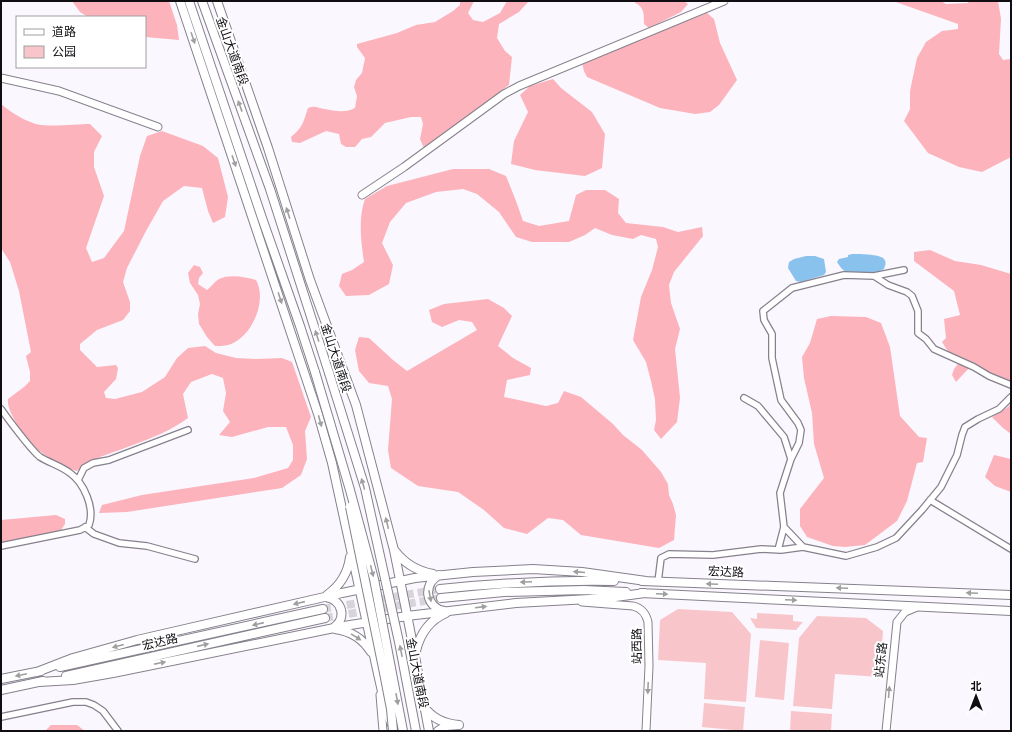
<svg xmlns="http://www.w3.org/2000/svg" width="1012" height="732" viewBox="0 0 1012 732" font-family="Quicksand,'Noto Sans SC',sans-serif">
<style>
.green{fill:#f8c6ca}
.forest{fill:#fcb3bb}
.water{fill:#8ac2ee}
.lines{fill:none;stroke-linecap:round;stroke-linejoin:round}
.primary-tunnel{stroke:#d8d4db;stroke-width:8;stroke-dasharray:8 4;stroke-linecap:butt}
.minor-casing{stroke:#86818c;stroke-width:8}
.tertiary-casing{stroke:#86818c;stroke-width:9}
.primary-casing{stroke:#86818c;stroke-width:10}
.minor{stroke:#fff;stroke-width:5.5}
.tertiary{stroke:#fff;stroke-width:7}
.primary{stroke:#fff;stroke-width:8}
.primary-bridge-casing{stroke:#86818c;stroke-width:10;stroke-linecap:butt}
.primary-bridge{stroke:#fff;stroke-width:8}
.oneway{fill:#9f9fa0}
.labels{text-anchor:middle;stroke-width:4;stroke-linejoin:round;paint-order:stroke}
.street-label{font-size:12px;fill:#100e12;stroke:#fff}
</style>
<rect width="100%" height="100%" fill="#fbf7ff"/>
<path class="green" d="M678 609 732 612 751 634 746 702 704 699 706 663 658 660 660 620Z
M757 613 793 615V621L803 622 796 630 756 628 750 618 757 619Z
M817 616 866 618 883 631 880 677 835 674 832 709 793 706 799 638Z
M760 640 789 643 784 700 755 697Z
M704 703 745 707 743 731 702 727Z
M791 711 832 714 831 731H790Z"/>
<path class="forest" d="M72 1H169L177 25 179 40 145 37V17H88L80 12Z
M460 1H474L468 13 473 20 483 22 500 13 507 1H529L519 12 499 24 497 38 505 51 512 57 509 85 428 147 424 148 420 139 423 124 421 117H411L385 123 371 137 362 139 355 147H346L341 144 339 134 326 131 300 143 292 142 291 137C304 126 303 122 308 108 315 105 318 108 325 109 334 111 346 113 355 108L357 96 354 87 356 80 362 73 365 58 357 47V44L397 33 416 25 435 22 453 11 460 5Z
M632 1H684L688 4 681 12 649 28 644 24C644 11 644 7 632 1Z
M893 1H941L946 4 968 3 969 1H998L1001 19 999 54 1003 60 1011 59V157L982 172 959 167 928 153 904 121 910 109V91L917 58 926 42 942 31 958 29V24Z
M707 13 714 19 720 43 737 80 719 105 710 112 695 114 660 108 587 77 584 71 582 63Z
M553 79 561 88 592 112 605 134 602 168 585 176 535 170 511 164 514 141 528 112 520 95 530 86Z
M1 104C11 112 21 119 33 123 45 128 76 124 90 124L102 136 94 152V167L104 196 86 248 92 262 104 258 124 231 140 156 147 136 162 131 203 146 218 158 228 197 225 217 213 223 208 211 202 188 184 186 163 201 146 231 127 268 123 282 130 302V311L123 320 97 330 80 344V350L97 367 116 365 118 368 116 379 104 392 106 398 115 399 142 392 165 377 177 358 188 348 205 346 216 353 236 358 256 359 282 358 292 362 311 417 305 431 307 459 301 475 282 488 127 512 99 513 102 505 142 495 254 478 288 468 293 460V445L286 427H268L232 437 219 435 230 422 223 411 226 393 223 378 212 374 191 382 183 394 188 418C172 430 152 438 133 445 110 454 96 456 77 471 70 470 42 454 37 449 27 439 6 413 8 399L24 387 30 381V372L26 356 31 352 19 291 10 262 1 248Z
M453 169H489L506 176 516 201 523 221 539 226 569 221 576 195 586 190H605L619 199 618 213 626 223 663 227 678 232 702 227 703 236 674 272 669 285 671 303 680 329 675 349 680 398 677 422 661 439 654 430 656 420 655 399 651 381 646 362 633 340 641 297 652 270 658 247 656 239 641 235 633 239 612 235 595 228 585 235 569 242H532L516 237 499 212 477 194 463 189 436 192 406 203 390 222 382 243 393 265 389 284 369 295 346 296 339 286 342 274 352 270 364 262C361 241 358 219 365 199L387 186Z
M930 250 955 261 981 265 1011 274V382L969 368 956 382 952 375 954 369 961 360 947 350 942 342 946 338 944 319 960 315 954 291 914 261V252Z
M194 265 200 267 203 273 199 278 198 284 207 290C211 287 215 281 219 279 230 274 245 277 256 280 268 301 251 339 228 345 224 346 219 346 215 346L207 337 199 324 198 314 200 304 198 295 190 283 188 273Z
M488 299 504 308 512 316 498 346 513 358 531 368 530 375 507 380 504 397 546 406 558 403 564 391 581 397 613 424 623 435 642 450 661 472 668 484 669 495 673 504 676 515 674 540 659 548 581 535 563 520 548 518 527 534 504 528 484 510 458 492 418 486 391 468 388 450 392 399 388 386 369 383 359 371 355 350 359 337 369 338 393 360 407 371 477 330 472 322 459 320 442 327 432 322 429 310 444 304Z
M831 316 866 317 881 323 890 347 900 416 919 437 927 438 923 462 917 463 907 501 897 521 865 545 845 547 833 546 807 537 800 526V509L824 478 814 444 812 413 804 378 802 357 810 343 817 319Z
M1011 403V434L1003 428 992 417 1008 407Z
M994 455 1011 459V492L995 486 985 477Z
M56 515 65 519V524L61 530 13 543H1V520Z
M51 725H77L85 731H45Z"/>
<path class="water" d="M852 254C859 254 880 254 884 259 887 262 885 266 884 269 877 274 854 275 846 272 842 270 839 265 837 262L839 259 848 257V255Z
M806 256H815L824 259 826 272 824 275 801 282 796 281 788 268 789 262 794 259Z"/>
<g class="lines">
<path class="primary-tunnel" d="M323 609 440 589
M325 618 441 598"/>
<g class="minor-casing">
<path id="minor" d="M874 276 904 270
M744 398 758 406 784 437 791 459 780 493 784 527 778 550
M1 409C8 419 31 450 40 457 50 463 61 466 70 473 84 483 95 508 89 525L80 530 1 546
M791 459 799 443 801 430 798 423 781 400 772 358V334L764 320 763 311 792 288 844 275 874 276 888 285 907 292 912 296 918 311V333L926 339 934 349 974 367 989 376 1011 385
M78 480 84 468 93 463 109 460 188 430
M930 500 1011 549
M85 527 94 534 119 543 147 546 195 559
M784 527 803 547
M658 582 661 558 669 554 713 555 761 549 781 550 803 547 846 556 877 547 896 538 922 510 941 487 957 455 962 435 965 427 978 419 999 409 1011 397
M1 717 73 702H86L94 705 103 711 118 731"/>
</g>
<g class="tertiary-casing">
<path id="tertiary" d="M1 78 59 91 158 127
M362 195 404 167 504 94 519 86 724 1
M582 602 633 606C641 608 646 613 648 622L649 666 646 731
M380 695 383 731
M886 731 897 622 905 612 917 607"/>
</g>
<g class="primary-casing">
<path id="primary" d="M180 1 318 414 332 463 378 674 386 709 391 723
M189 1 262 218 300 326 315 372
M202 1 270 189 329 373
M217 1 268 148 310 280 356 405 394 550 410 630 429 731
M395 551C405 564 417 571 433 574
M439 575C422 585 426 607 444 611
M642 581 1011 595
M440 589C498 583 556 580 614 581
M641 593 1011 611
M327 595C341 585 348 573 350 557
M326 597C343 600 347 619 333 628
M441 598 504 592 584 590 626 592
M335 629C350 631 363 639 371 652
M416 651C420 634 430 620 446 613
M60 667 323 609
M37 672 73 658 137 640 342 593 415 578 473 572 533 569 582 572 646 581
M66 676 325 618
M1 679 41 671
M39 682 73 680 113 673 344 626 407 616 516 603 608 598 645 593
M1 690 43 681
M424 707C433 719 444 724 459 725L446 726 438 731"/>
</g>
<use href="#minor" class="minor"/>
<use href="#tertiary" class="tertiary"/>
<use href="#primary" class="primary"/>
<g class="primary-bridge-casing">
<path id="primary-bridge" d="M315 372 350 490 374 579 403 731
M329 373 365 488 399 642 416 731
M350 507 384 673 391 709 393 731"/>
</g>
<use href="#primary-bridge" class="primary-bridge"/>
</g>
<defs><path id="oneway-solid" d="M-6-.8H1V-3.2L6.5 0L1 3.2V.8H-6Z"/></defs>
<g class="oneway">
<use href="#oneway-solid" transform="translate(193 38) rotate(71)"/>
<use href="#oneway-solid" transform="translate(240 106) rotate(-110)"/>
<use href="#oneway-solid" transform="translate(234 161) rotate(71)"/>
<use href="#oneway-solid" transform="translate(288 213) rotate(-108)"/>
<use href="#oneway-solid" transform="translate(280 298) rotate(72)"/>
<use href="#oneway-solid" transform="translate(317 336) rotate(-108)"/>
<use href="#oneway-solid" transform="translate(320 421) rotate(75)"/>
<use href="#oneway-solid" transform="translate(363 484) rotate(-106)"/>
<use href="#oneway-solid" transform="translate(387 523) rotate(-104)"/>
<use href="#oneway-solid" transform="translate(372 571) rotate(76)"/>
<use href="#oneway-solid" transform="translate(579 572) rotate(-175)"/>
<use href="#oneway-solid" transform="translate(526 582) rotate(178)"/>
<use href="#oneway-solid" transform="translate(712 584) rotate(-178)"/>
<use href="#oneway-solid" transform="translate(842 588) rotate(-178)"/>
<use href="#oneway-solid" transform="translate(972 593) rotate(-177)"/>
<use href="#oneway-solid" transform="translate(662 594) rotate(3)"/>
<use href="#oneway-solid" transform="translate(430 596) rotate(79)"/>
<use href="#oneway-solid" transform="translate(791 600) rotate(3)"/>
<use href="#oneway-solid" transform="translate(299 603) rotate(167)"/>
<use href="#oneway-solid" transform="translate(481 607) rotate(-7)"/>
<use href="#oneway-solid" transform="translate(258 624) rotate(167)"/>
<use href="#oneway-solid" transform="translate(356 637) rotate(32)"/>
<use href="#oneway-solid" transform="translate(203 645) rotate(-13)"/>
<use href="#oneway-solid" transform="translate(118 646) rotate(165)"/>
<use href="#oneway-solid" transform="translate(401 651) rotate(-101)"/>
<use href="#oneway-solid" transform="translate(160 663) rotate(-11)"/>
<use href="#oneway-solid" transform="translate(21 675) rotate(168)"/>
<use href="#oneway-solid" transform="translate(648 688) rotate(92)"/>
<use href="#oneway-solid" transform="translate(889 692) rotate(-85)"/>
<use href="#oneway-solid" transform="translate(397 699) rotate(80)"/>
</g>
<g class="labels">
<g class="street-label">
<text transform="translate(232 51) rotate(70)" y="4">金山大道南段</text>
<text transform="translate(336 358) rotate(72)" y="4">金山大道南段</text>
<text transform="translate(726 572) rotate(2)" y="4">宏达路</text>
<text transform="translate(160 642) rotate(-13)" y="4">宏达路</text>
<text transform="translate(637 646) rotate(-91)" y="4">站西路</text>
<text transform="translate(881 660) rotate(-84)" y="4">站东路</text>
<text transform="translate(417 673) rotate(79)" y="4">金山大道南段</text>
</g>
</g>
<rect width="1012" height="732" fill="none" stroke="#100e12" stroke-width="4"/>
<rect x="16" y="16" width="130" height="52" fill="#ffffff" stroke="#9f9fa0"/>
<rect x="24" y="29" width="20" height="6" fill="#ffffff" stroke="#9f9fa0"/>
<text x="52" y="36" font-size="12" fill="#100e12">道路</text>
<rect x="24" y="46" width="20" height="12" fill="#f8c6ca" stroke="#9f9fa0"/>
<text x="52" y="56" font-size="12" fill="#100e12">公园</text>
<g transform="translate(976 696)" stroke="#ffffff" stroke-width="3" paint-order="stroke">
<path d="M0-3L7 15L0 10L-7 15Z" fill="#100e12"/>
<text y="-6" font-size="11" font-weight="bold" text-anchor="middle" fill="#100e12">北</text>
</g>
</svg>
